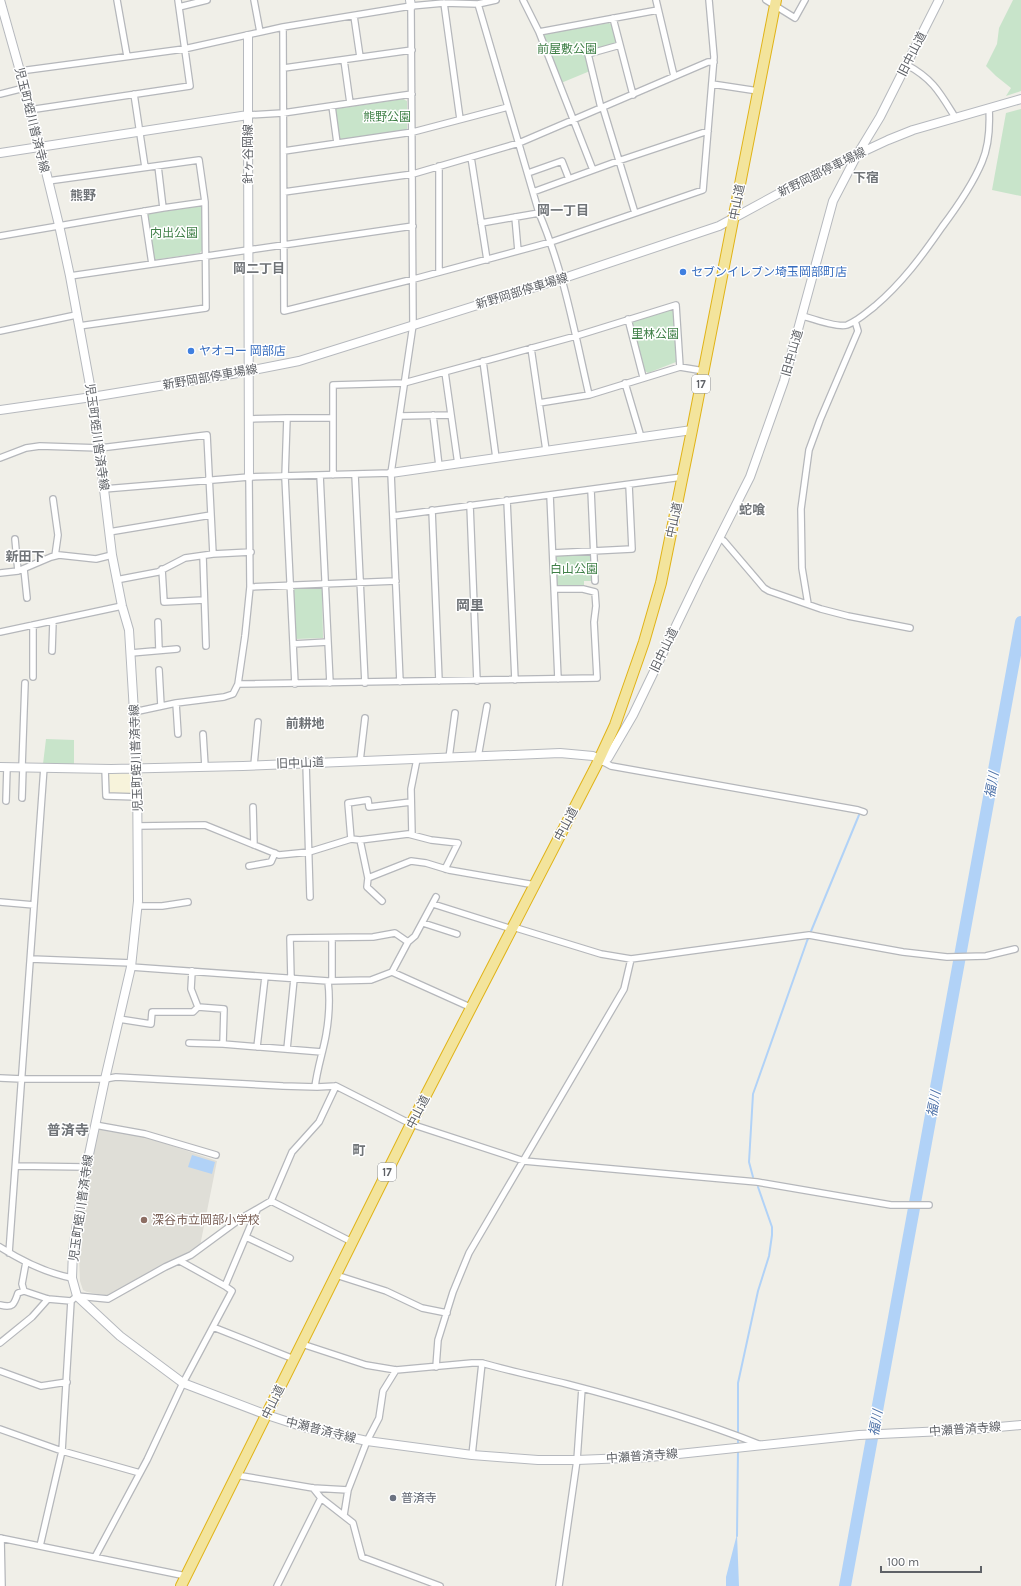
<svg xmlns="http://www.w3.org/2000/svg" width="1021" height="1586" viewBox="0 0 1021 1586" font-family="Karla,'Noto Sans JP',sans-serif">
<style>
.education{fill:#dfded7}
.green{fill:#c8e4ca}
.sand{fill:#f7f3db}
.water{fill:#b1d2f7}
.lines{fill:none;stroke-linecap:round;stroke-linejoin:round}
.stream{stroke:#b1d2f7;stroke-width:2}
.river{stroke:#b1d2f7;stroke-width:12}
.street-casing{stroke:#b5b7bb;stroke-width:8}
.secondary-casing{stroke:#b6b9be;stroke-width:10}
.highway-casing{stroke:#e0b318;stroke-width:12}
.street{stroke:#fff;stroke-width:5.5}
.secondary{stroke:#fff;stroke-width:8}
.highway{stroke:#f3e49c;stroke-width:10}
.shop-dot{fill:#3f7fe0;stroke:#fff;stroke-width:1.5}
.education-dot{fill:#8d6e63;stroke:#fff;stroke-width:1.5}
.worship-dot{fill:#6b7280;stroke:#fff;stroke-width:1.5}
.labels{text-anchor:middle;stroke-width:3;stroke-linejoin:round;paint-order:stroke}
.shield{fill:#fff;stroke:#8f9195;stroke-width:1}
.shield-label{font-size:11px;font-weight:bold;fill:#5f6267}
.park-label{font-size:12px;fill:#3e7f46;stroke:#fff}
.street-label{font-size:12px;fill:#5f6267;stroke:#fff}
.shop-label{font-size:12px;fill:#366cbe;stroke:#fff;text-anchor:start}
.education-label{font-size:12px;fill:#785e54;stroke:#fff;text-anchor:start}
.worship-label{font-size:12px;fill:#5b616d;stroke:#fff;text-anchor:start}
.neighbourhood-label{font-size:13px;font-weight:bold;fill:#707478;stroke:#fff}
.water-label{font-size:13px;font-style:italic;fill:#4e72a8;stroke:#fff}
.quarter-label{font-size:14px;font-weight:bold;fill:#707478;stroke:#fff}
</style>
<rect width="100%" height="100%" fill="#f0efe8"/>
<path class="education" d="M98 1129 140 1135 217 1161 200 1246 191 1252 159 1266 133 1281 110 1296 87 1292 83 1290 80 1281 79 1258 86 1194Z"/>
<path class="green" d="M1013 0H1021V91L1006 96 1011 88 996 76 986 66 997 44 999 28Z
M609 23 612 25 616 44 586 53 590 71 561 83 542 36 544 34Z
M403 99 407 101V129L406 131 340 140 335 109Z
M1021 109V196L992 190 1006 113Z
M200 206 203 208 202 250 200 253 153 260 147 214Z
M673 308 676 362 648 373 645 371 632 321Z
M591 553 593 572 592 581H584V586L558 588 557 586 556 555Z
M294 588H322L323 638 296 639Z
M46 739 74 740V764H43Z"/>
<path class="sand" d="M129 771 134 774V794L110 795 108 793 107 772Z"/>
<path class="water" d="M192 1155 215 1162 212 1174 188 1167Z
M737 1534 739 1586H726V1577Z"/>
<g class="lines">
<path class="stream" d="M1019 634H1021
M753 1177 749 1162 753 1094 807 941 859 815
M738 1446V1383L758 1291 769 1256 772 1235V1227L758 1187
M737 1536 738 1450"/>
<path class="river" d="M845 1586 1021 622"/>
<g class="street-casing">
<path id="street" d="M117 0 127 56
M254 0 260 32
M523 0 539 32 593 170
M656 0 674 76
M766 0 795 18 805 0
M444 3 460 119
M478 4 539 213C564 272 575 334 589 395
M179 7 207 0
M354 16 360 57
M613 18 633 95
M283 27 284 311 414 279 551 242 703 190 714 57 709 0
M539 32 658 10
M344 60 350 103
M907 65C933 79 940 93 955 117
M284 68 412 50
M20 71 184 49 283 27 411 6 444 3 478 4 496 0
M712 84 758 91
M0 94 24 88
M134 94 145 167
M332 106 337 143
M601 108 588 54 620 45
M603 108 635 213
M29 110 190 86 178 0
M248 115 283 113 412 94
M284 151 413 132 508 107
M471 157 487 260
M158 166 163 208
M439 166V272
M528 173 562 161 569 179
M48 181 199 160 205 202 206 308 79 326
M284 192 413 174 519 143 708 62H714
M533 192 618 161 708 131
M144 211 152 264
M515 217 518 251
M481 223 539 213
M0 236 163 208 205 202
M70 276 413 226
M803 316C813 319 838 328 847 325 858 321 866 313 875 306 902 283 922 256 942 227 957 207 972 186 982 162 989 146 990 126 989 108
M628 319 643 377
M0 331 76 315
M531 348 546 450
M483 361 496 458
M445 372 458 464
M625 383 641 437
M539 403 589 395 680 367 704 371
M433 415 439 466
M400 416 451 415
M249 419 287 418
M0 458 26 448 40 446 100 448 207 435 213 554
M320 475 330 683
M333 475V385L404 383 576 336 676 305 680 367
M355 475 365 683
M104 489 249 477 391 473
M591 490 595 581
M550 495 558 679
M53 499 58 535 55 556
M507 500 515 680
M470 505 477 681
M432 510 439 681
M393 516 682 477
M109 532 211 515
M719 538 724 541 764 588 769 591 821 609 848 616 910 628
M15 539 18 571
M553 553 632 549 629 485
M203 556 206 646
M24 569 27 598
M162 569 164 602 204 600
M0 573 18 571 51 557 59 555 96 559 112 555
M116 580 158 572 185 558 213 554 251 552
M250 587 396 581
M808 604 802 568 801 509 809 450 820 420 858 331 855 321
M158 622 159 650
M33 625V677
M0 632 122 606
M293 644 328 642
M52 651 53 621
M131 653 177 649
M159 670 161 706
M400 682 391 473 413 325 411 6
M238 684 597 678 594 622 596 606 595 592 583 589H554
M295 684 285 477 287 418H333
M176 703 178 734
M134 712 176 703 224 697 233 694 238 684 245 636 250 587 249 477
M203 734 205 766
M478 757 487 706
M449 758 455 713
M600 760 611 766 858 810 864 812
M360 761 365 718
M306 763 310 897
M254 765 258 722
M22 767 25 683
M105 768 106 796 138 797
M22 798 23 767
M6 801 7 767
M253 807 254 845
M138 826 205 825 279 855 309 852 351 839 360 840
M412 835 411 789 417 759
M351 839 348 803 368 800 369 807 411 802
M249 866 271 862 275 853
M445 869 458 843 431 840 408 834 360 840 368 878 411 861 426 863 449 870 535 885
M368 878 367 887 382 901
M0 902 34 905
M433 904 512 929
M137 906H162L188 902
M423 923 457 934
M513 927 601 954 631 959 809 935 903 952 947 957 986 956 1015 949
M408 942 415 936 436 897
M31 959 132 963
M131 967 328 981 371 980 392 972 472 1008
M192 971 191 989 198 1007
M291 978 290 938 373 937 395 933 408 942 392 972
M332 981V938
M119 1019 151 1024 152 1012H193L198 1007 224 1009 223 1044
M189 1043 223 1044 322 1052
M257 1047 265 977
M287 1049 294 979
M0 1078 22 1079H105L116 1077 283 1086 317 1087 336 1086 411 1124 524 1161 757 1182 891 1205H929
M315 1087C317 1069 323 1052 326 1035 329 1018 330 998 328 981
M95 1125 145 1134 216 1155
M16 1166 86 1167
M271 1201 352 1242
M246 1237 290 1258
M0 1247C22 1261 46 1273 72 1278
M9 1253 44 767
M180 1261 225 1286 257 1210
M26 1262 22 1284 24 1291 48 1299 71 1301
M336 1275 386 1291 422 1308 447 1313
M0 1305C13 1308 14 1305 18 1293L24 1291
M213 1327 294 1359
M0 1343 32 1317 48 1299
M302 1344 366 1365 396 1370 472 1363H482C510 1371 539 1377 567 1384 633 1401 698 1420 761 1445
M436 1367 438 1340 453 1292 469 1253 624 989 631 959
M0 1371 41 1386 67 1382
M0 1429 62 1451 140 1473
M472 1455 482 1363
M236 1475 313 1488 348 1490
M313 1488 321 1498 353 1523 362 1557 440 1586
M344 1515 348 1490 367 1441 379 1418 383 1391 396 1370
M0 1538 186 1576
M1 1538 2 1586
M40 1546 62 1451 71 1301 77 1296 108 1299 165 1267 191 1255 240 1219 271 1201 292 1152 319 1122 336 1086
M95 1557 147 1460 183 1383 232 1291 225 1286
M277 1586 321 1498
M559 1586 577 1460 582 1388"/>
</g>
<g class="secondary-casing">
<path id="secondary" d="M0 0 20 71 40 147 59 225 70 276 94 407 112 555 122 606 129 630 134 712 137 767 138 901 131 967 105 1079 84 1178 73 1250 72 1278 77 1296 120 1336 183 1383 267 1415 304 1427 367 1441 472 1455 538 1460H577L650 1457 859 1435 965 1430 1021 1425
M410 0 411 6
M248 115V36
M0 153 248 115 249 477
M0 410 92 397 238 373 299 361 567 277 719 226 813 175 888 140 913 130 1021 99
M391 473 692 430
M0 767 111 769 243 766 560 753 593 756 603 761 608 758 633 715 699 578 750 477 784 381 833 201 857 155 880 117 939 0"/>
</g>
<g class="highway-casing">
<path id="highway" d="M181 1586 411 1124 596 766 615 725 644 642 661 583 692 430 776 0"/>
</g>
<use href="#street" class="street"/>
<use href="#secondary" class="secondary"/>
<use href="#highway" class="highway"/>
</g>
<g class="shop-dot">
<circle cx="683" cy="272" r="4"/>
<circle cx="191" cy="351" r="4"/>
</g>
<circle class="education-dot" cx="144" cy="1220" r="4"/>
<circle class="worship-dot" cx="393" cy="1498" r="4"/>
<g class="labels">
<g class="shield">
<rect x="692" y="375" width="18" height="18" rx="3"/>
<rect x="378" y="1163" width="18" height="18" rx="3"/>
</g>
<g class="shield-label">
<text x="701" y="388">17</text>
<text x="387" y="1176">17</text>
</g>
<g class="park-label">
<text x="567" y="53">前屋敷公園</text>
<text x="387" y="121">熊野公園</text>
<text x="174" y="237">内出公園</text>
<text x="655" y="338">里林公園</text>
<text x="574" y="573">白山公園</text>
</g>
<g class="street-label">
<text transform="translate(912 54) rotate(-63)" y="4">旧中山道</text>
<text transform="translate(32 120) rotate(76)" y="4">児玉町蛭川普済寺線</text>
<text transform="translate(248 154) rotate(-90)" y="4">針ヶ谷岡線</text>
<text transform="translate(822 172) rotate(-26)" y="4">新野岡部停車場線</text>
<text transform="translate(737 202) rotate(-79)" y="4">中山道</text>
<text transform="translate(522 291) rotate(-17)" y="4">新野岡部停車場線</text>
<text transform="translate(792 353) rotate(-74)" y="4">旧中山道</text>
<text transform="translate(210 377) rotate(-10)" y="4">新野岡部停車場線</text>
<text transform="translate(97 437) rotate(82)" y="4">児玉町蛭川普済寺線</text>
<text transform="translate(674 520) rotate(-78)" y="4">中山道</text>
<text transform="translate(664 650) rotate(-64)" y="4">旧中山道</text>
<text transform="translate(136 758) rotate(-92)" y="4">児玉町蛭川普済寺線</text>
<text transform="translate(300 763) rotate(-2)" y="4">旧中山道</text>
<text transform="translate(566 824) rotate(-62)" y="4">中山道</text>
<text transform="translate(418 1112) rotate(-63)" y="4">中山道</text>
<text transform="translate(81 1208) rotate(-82)" y="4">児玉町蛭川普済寺線</text>
<text transform="translate(273 1402) rotate(-64)" y="4">中山道</text>
<text transform="translate(965 1429) rotate(-4)" y="4">中瀬普済寺線</text>
<text transform="translate(321 1430) rotate(14)" y="4">中瀬普済寺線</text>
<text transform="translate(642 1456) rotate(-4)" y="4">中瀬普済寺線</text>
</g>
<g class="shop-label">
<text x="691" y="276">セブンイレブン埼玉岡部町店</text>
<text x="199" y="355">ヤオコー 岡部店</text>
</g>
<g class="education-label">
<text x="152" y="1224">深谷市立岡部小学校</text>
</g>
<g class="worship-label">
<text x="401" y="1502">普済寺</text>
</g>
<g class="neighbourhood-label">
<text x="866" y="182">下宿</text>
<text x="83" y="200">熊野</text>
<text x="563" y="215">岡一丁目</text>
<text x="259" y="273">岡二丁目</text>
<text x="752" y="514">蛇喰</text>
<text x="25" y="561">新田下</text>
<text x="305" y="728">前耕地</text>
<text x="359" y="1155">町</text>
</g>
<g class="water-label">
<text transform="translate(991 785) rotate(-80)" y="5">福川</text>
<text transform="translate(933 1104) rotate(-80)" y="5">福川</text>
<text transform="translate(875 1423) rotate(-80)" y="5">福川</text>
</g>
<g class="quarter-label">
<text x="470" y="610">岡里</text>
<text x="68" y="1135">普済寺</text>
</g>
</g>
<path d="M881 1566v6h100v-6" fill="none" stroke="#5f6267" stroke-width="2"/>
<text x="887" y="1566" font-size="12" fill="#5f6267" stroke="#ffffff" stroke-width="3" paint-order="stroke">100 m</text>
</svg>
